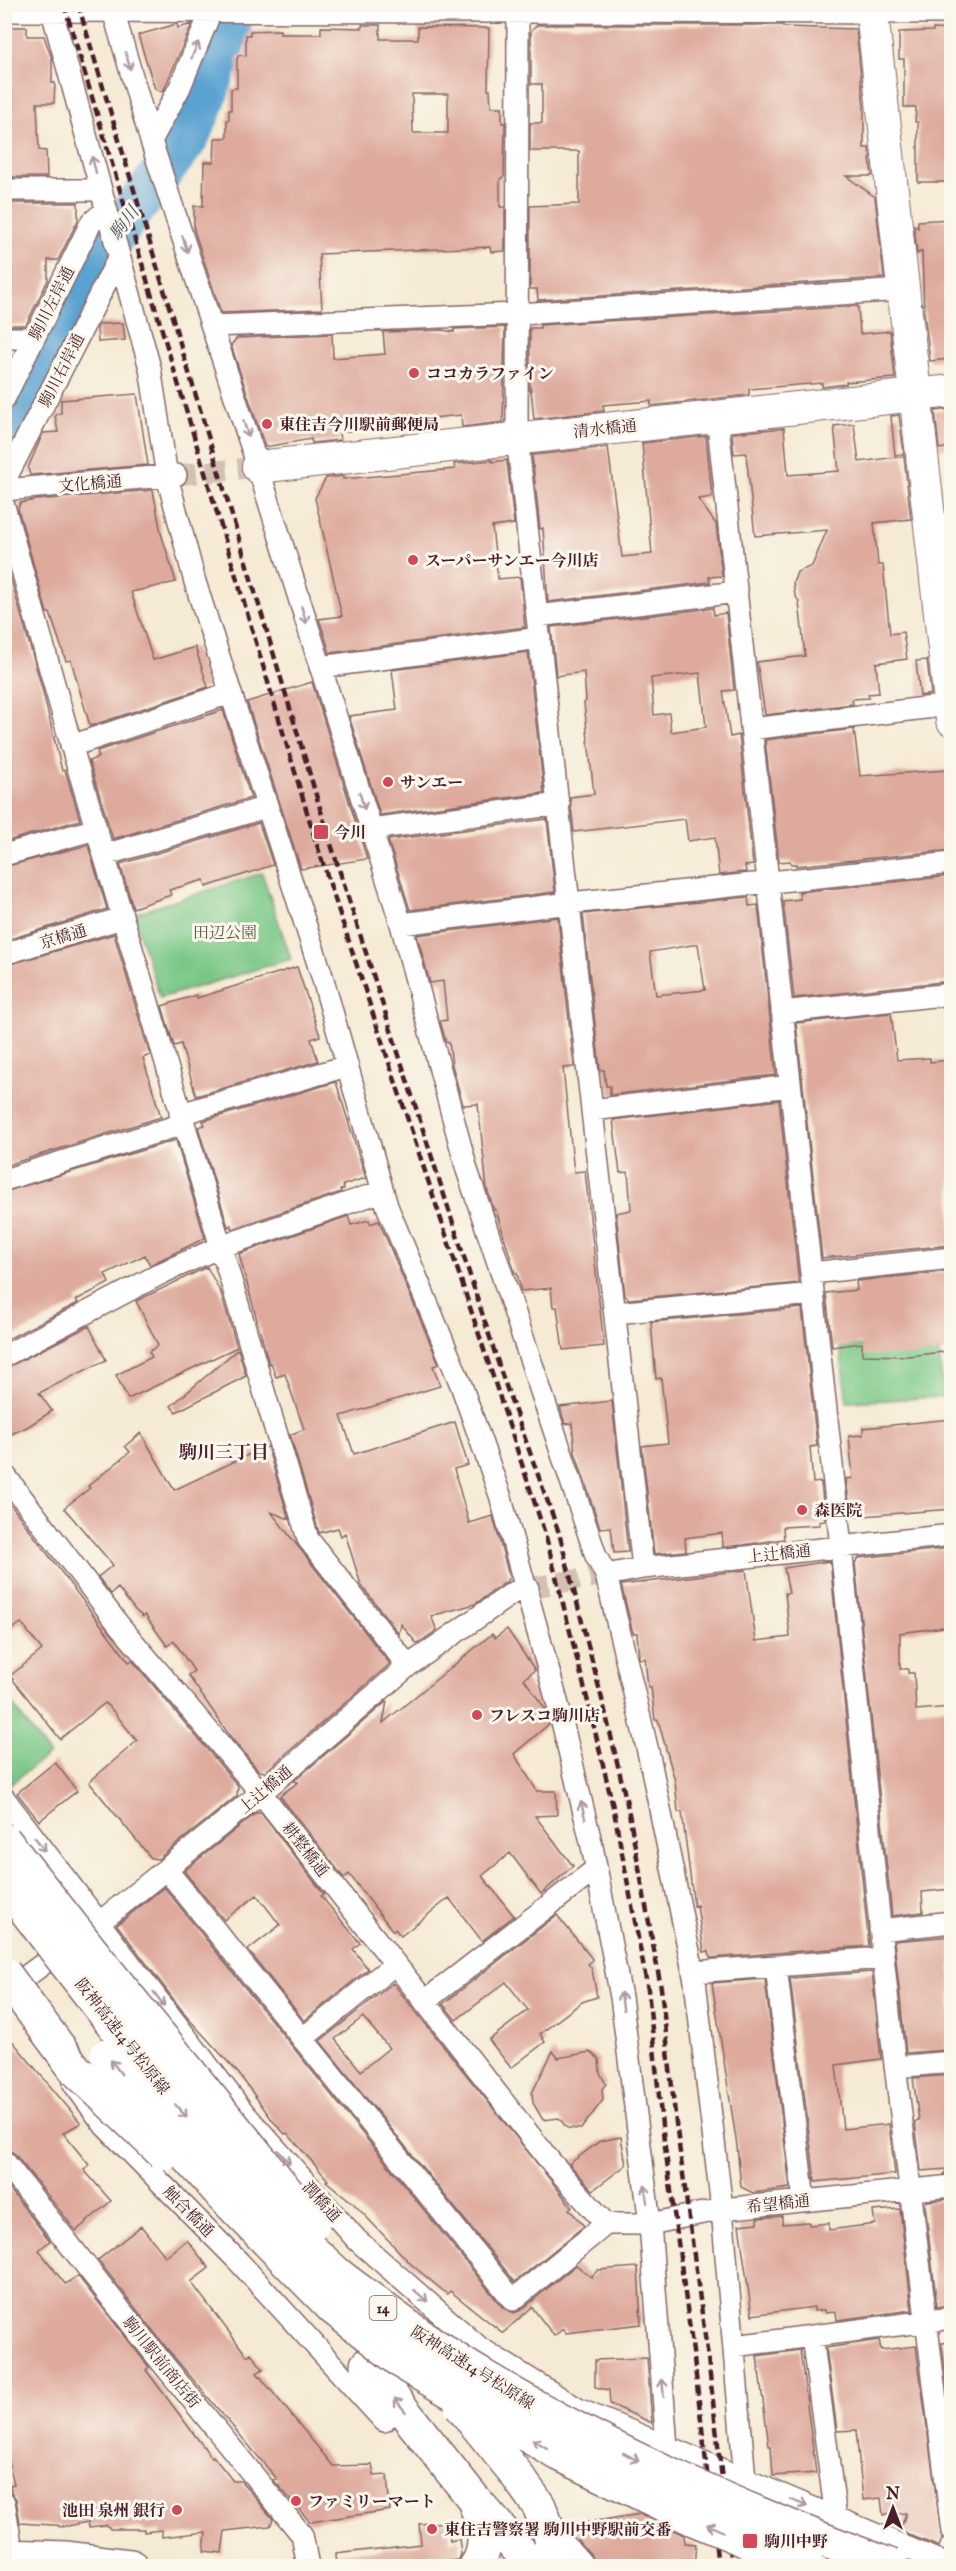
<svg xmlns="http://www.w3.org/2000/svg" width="956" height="2571" viewBox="0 0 956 2571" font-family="'IM FELL English','Noto Serif JP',serif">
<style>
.green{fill:#7ac887;stroke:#627459;stroke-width:1.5}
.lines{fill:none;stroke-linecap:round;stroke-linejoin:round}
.river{stroke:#5aa2d1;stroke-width:42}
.building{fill:#deaa9d;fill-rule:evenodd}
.street-tunnel{stroke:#d3c1b2;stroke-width:21;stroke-dasharray:21 10;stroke-linecap:butt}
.street-casing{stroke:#866666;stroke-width:24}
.secondary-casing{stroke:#866666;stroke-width:34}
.primary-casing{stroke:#866666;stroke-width:36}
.highway-casing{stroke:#866666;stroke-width:36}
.street{stroke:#fff;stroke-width:21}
.secondary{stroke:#fff;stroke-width:32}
.primary{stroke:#fff;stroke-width:33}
.highway{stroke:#fff;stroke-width:33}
.rail{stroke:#4a1f2b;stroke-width:4.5;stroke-dasharray:9 4.5;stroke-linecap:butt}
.highway-bridge-casing{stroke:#866666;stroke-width:36;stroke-linecap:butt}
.highway-bridge{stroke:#fff;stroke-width:33}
.oneway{stroke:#ae9aa0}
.poi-dot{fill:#d1495b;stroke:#fbf7ec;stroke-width:2}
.labels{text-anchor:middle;stroke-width:6;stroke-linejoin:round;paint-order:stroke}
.shield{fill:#fbf7ec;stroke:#7f6065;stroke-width:1.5}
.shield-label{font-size:15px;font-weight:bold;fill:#4a1f2b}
.street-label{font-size:16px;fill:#4a1f2b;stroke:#fbf7ec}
.poi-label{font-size:16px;font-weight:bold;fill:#4a1f2b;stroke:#fbf7ec;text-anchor:start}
.park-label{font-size:16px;fill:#5b5a4b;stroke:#fbf7ec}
.water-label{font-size:18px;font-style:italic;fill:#50536d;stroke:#fbf7ec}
.neighbourhood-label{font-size:18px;font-weight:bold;fill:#4a1f2b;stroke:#fbf7ec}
</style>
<rect width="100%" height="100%" fill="#fbf7ec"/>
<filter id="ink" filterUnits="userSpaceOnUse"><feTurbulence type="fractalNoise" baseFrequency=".0167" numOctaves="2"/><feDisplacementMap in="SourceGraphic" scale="12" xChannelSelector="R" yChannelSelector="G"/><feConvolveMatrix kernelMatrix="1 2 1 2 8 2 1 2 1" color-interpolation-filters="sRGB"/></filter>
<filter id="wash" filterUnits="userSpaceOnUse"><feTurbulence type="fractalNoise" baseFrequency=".008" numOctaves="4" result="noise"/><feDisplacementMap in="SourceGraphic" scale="24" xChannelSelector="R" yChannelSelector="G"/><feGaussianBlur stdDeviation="1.35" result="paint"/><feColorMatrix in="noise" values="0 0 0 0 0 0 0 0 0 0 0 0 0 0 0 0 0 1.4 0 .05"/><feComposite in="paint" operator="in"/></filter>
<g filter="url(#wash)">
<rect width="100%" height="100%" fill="#f5ead4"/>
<path class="green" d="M262 873 291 959 160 998 133 914Z
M937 1336 944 1397 847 1402 840 1348Z
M5 1694 49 1754 9 1785 4 1780Z"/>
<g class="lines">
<path class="river" d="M4 441 19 408 54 350 98 257 188 138 204 103 237 4"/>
</g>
<g id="blocks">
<path class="building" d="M177 24 178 28 192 24 163 92 155 89 138 35Z
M362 25H380V39H418V27L489 28 488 90H490L491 107H502V123H505L504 176 500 179V207H505V251L491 252 490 247 319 254 322 309 221 313 194 230V206H203L204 162H214L215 138H227V120H229V110H231V89L237 88V59L239 55 246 56V35H250V31L280 30V34H321V27L362 28ZM412 94H448V133H413Z
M537 25H783V27L856 29 864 106V148H869L872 176H846L875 197 884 278 538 300 537 289H530V206L579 204V151H530V123H542V84H531V31Z
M4 27H27V36H44L52 59V83H55L54 103H37L39 150 46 151 47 177H4Z
M933 29 951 30V182H918V122H915L916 107H904V59H899V32L933 31Z
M4 203H78V220L58 260H48V280L26 325H9V322H4Z
M951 219V359L930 361 924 312 922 251 917 254 914 225 918 228V221Z
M858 306 860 334 890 331 895 378 846 382V384L822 387V383L749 389V395L651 406V401L603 405 604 411 534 419 531 390 530 392V328H540V325Z
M123 323 125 340 98 342 97 329 99 324Z
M505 327 503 422 462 427 461 415 385 423V428L339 432 340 440 312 443 311 439 265 447 231 345 237 338 332 334 333 358 385 354 383 332 442 330 454 332V329Z
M137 394 148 465 30 475 28 468 43 433 58 432 55 415 61 413V400Z
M951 409V447L939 449 935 411Z
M899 415 904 454 895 455 891 416Z
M854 424 859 462 904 456 911 519 874 523 878 565H883L890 634 903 632 907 659 876 663 879 693 868 694 869 698 852 699 853 704 765 715 757 662 805 656 799 602 795 595 793 583 797 572 812 566 827 530 755 536 746 453 734 454 732 433 784 428 788 475 839 471 834 426Z
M706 436 712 497 698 499 716 524 722 576 709 577 710 582 548 602 543 528 540 529 532 455 608 447 622 557 652 554 642 443Z
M492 460V462L507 460 514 524 492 527 498 579 520 577 525 627 330 653 319 619 342 616 315 498 326 478 343 476V479L455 469 454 464Z
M153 490 161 533 176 582 131 592 153 660 195 647 208 687 90 726 71 660 66 661 50 613H47L18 509 20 503 36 500Z
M4 555 42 688 62 771 65 770 80 820 4 842Z
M713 608 714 615 726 613 734 690 723 691 730 737 739 735 753 865 745 866 746 872 719 875 715 837 688 841 685 819 574 832 570 797 594 794 584 703 586 701 584 672 556 676 551 627ZM700 673 706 727 671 732 669 713 654 715 651 678Z
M528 652 544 793 380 815 349 716 397 710 392 670Z
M927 660 931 694 920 696 916 661Z
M312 682 367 859 301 869 247 702Z
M223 710 251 798 113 839 89 761 99 757 97 751Z
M854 729 860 776 947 770 951 800V850L796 866V864H791L790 861 779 862 765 740Z
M547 819 555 892 410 910 388 840Z
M259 823 273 865 206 887 204 880 169 890 171 895 133 908 120 864Z
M88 845 107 909 4 941V867Z
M951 876V981L794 998 783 901 800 899 799 892Z
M748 897 749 906 758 905 776 1075 610 1095V1086H606L604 1070H600L583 914ZM698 944 705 990 656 995 650 952Z
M558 917 574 1067 563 1068 574 1172 585 1171 604 1346 563 1350 557 1307H553L551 1288 521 1291 517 1273H515L496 1210H494L487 1189 478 1104 463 1105 452 1065 449 1042H446L440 1021 447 1020 443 981 430 983 417 935Z
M114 934 150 1055 143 1058 161 1117 4 1166V966Z
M297 967 320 1036 311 1039 318 1061 196 1096 181 1044 174 1046 162 1006 196 995 197 998Z
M891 1013 897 1060 930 1058V1062L951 1060V1245L822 1258 796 1023Z
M336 1082 366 1178 343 1185 344 1189 340 1190 341 1192 232 1229 231 1225 228 1227 198 1127 205 1125 203 1121Z
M779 1100 799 1283 629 1299 625 1296 616 1213 631 1210 628 1172 620 1173 613 1120Z
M176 1140 205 1238 150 1265 145 1255 105 1274 109 1283 76 1300 78 1303 4 1341V1192Z
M348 1216 351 1225 369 1220 370 1224 379 1221 439 1364 433 1366 440 1386 341 1416 354 1454 455 1422 468 1465 454 1469 469 1523 493 1516 509 1576 507 1581 475 1604 431 1616 437 1630 417 1644 401 1624 399 1634 361 1585 345 1533 341 1536 338 1528 319 1533 290 1435 304 1429 285 1374 276 1377 271 1363 269 1364 239 1254Z
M207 1267 221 1293 237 1347 128 1399 116 1375 152 1357 149 1352 158 1345 136 1301Z
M951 1271V1351L908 1356 862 1355V1343L832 1347 826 1293 857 1290 856 1281Z
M802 1308 817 1446 810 1447 813 1483 821 1482 825 1521 819 1522V1525L783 1527 784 1539 743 1545 723 1547 722 1533 685 1538 686 1551 654 1554 642 1446 668 1443 661 1378 656 1379 651 1322Z
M89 1326 106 1360 39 1393 52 1411 27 1427 4 1437V1369Z
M238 1349 246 1376 176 1412 171 1406Z
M612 1401 628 1552 614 1553 611 1527 600 1528 575 1452 572 1423 565 1424 560 1407Z
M951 1419V1509L851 1517 846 1479 853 1478 849 1436 863 1435V1428Z
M141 1433 174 1490 267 1446 289 1519 271 1512 390 1664 265 1772 259 1771 232 1739 188 1675 194 1671 174 1641 167 1646 145 1615 143 1617 135 1610 118 1588 111 1594 98 1577 113 1565 64 1508 90 1488 88 1486 130 1452 125 1446Z
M4 1496 129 1662 132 1660 238 1786 237 1796 158 1859 151 1858 89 1782 137 1741 114 1712 105 1703 60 1739 10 1676 42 1650 21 1623 4 1635Z
M951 1548V1626L900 1633V1669H908V1673H914L916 1710 951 1707V1889L922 1892 923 1912 892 1916 855 1563 859 1558Z
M830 1561 869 1946 710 1958 709 1951 704 1952 697 1905 694 1906 682 1812H678L675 1781 658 1720H655L651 1687H648L645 1658 639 1659 637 1633H633L621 1585 746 1570 756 1641 790 1637 785 1593H789L784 1568Z
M507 1629 535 1670 524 1679 546 1710 549 1724 514 1754 537 1791H556L557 1815 535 1816 573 1866 541 1894 510 1853 482 1876 514 1916 482 1941 449 1898 401 1936 395 1929 393 1931 349 1874 344 1878 280 1796 298 1782 294 1781 387 1701 383 1723 492 1634 495 1638Z
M55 1762 77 1791 39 1821 17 1793Z
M256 1813H261L324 1894 321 1896 360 1943 353 1949 368 1969 304 2021 248 1950 280 1925 257 1895 224 1920 184 1871Z
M164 1887 503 2308 514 2313 521 2310 576 2265 591 2277 598 2270 638 2267 641 2324 566 2333 563 2329 554 2336 532 2307 503 2333 450 2291 447 2294 412 2265 354 2204 326 2181 328 2180 287 2133 285 2134 273 2121 239 2074 187 2017 117 1925Z
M557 1915 593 1960 588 1964 592 1969 597 1997 582 2002 540 2034 545 2042 511 2068 489 2040 528 2010 506 1982 456 2020 443 2004Z
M951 1936V2039L946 2040 947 2050 906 2053 894 1941Z
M872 1972 881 2059 836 2065 843 2129 889 2124 895 2174 815 2182 790 1978Z
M765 1979 790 2188 753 2193 741 2187 737 2146 712 1983Z
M393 1983 572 2207 569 2209 584 2226 515 2282 320 2041ZM363 2017 389 2048 361 2071 335 2039Z
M4 2031 81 2123 63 2133 89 2165 84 2170 111 2201 76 2231 14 2153 4 2149Z
M553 2051 558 2058 590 2052 599 2059 600 2073 606 2084 602 2089 603 2100 581 2129 567 2128 559 2118 543 2120 533 2103 532 2093Z
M951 2075V2173L944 2174 947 2169 921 2171 915 2122 919 2121 913 2078Z
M621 2137 626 2165 593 2190 569 2164 600 2141Z
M4 2182 50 2241 39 2250 65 2284 78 2276 149 2367 146 2370 212 2458 213 2456 233 2481H241L273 2519 270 2526 225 2531 222 2553 204 2551 206 2532 162 2537 161 2530 144 2532V2529H110L107 2525 89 2527 88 2522 68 2526 20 2523 16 2499 11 2492 10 2485 14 2484 4 2442Z
M951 2199V2305L937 2307 925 2204 927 2201Z
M900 2209 912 2310 837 2320 836 2312 825 2313 824 2310 814 2311V2307L752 2315 739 2225 758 2223V2218L782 2216V2224L809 2222V2225L829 2223V2230L875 2224 873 2211Z
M141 2226 166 2257 187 2240 209 2268 191 2282 247 2356 251 2353 263 2369 257 2373 333 2466 372 2465 374 2476 387 2475 390 2510 310 2522 285 2493 273 2480 277 2479 169 2351 98 2260Z
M879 2340 881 2350 916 2346 942 2539 939 2547 900 2531 906 2513 883 2515 881 2498 863 2500 856 2430 837 2431 826 2348Z
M951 2342V2386H947L942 2343Z
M800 2350 816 2473 773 2476 771 2446H769L757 2356Z
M647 2358 652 2423 610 2404 609 2390 595 2387V2360Z
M641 2514 684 2535 685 2543 696 2544 694 2566H602L594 2563 590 2554 579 2541 577 2524Z
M448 2522 450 2541 459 2539 461 2554 459 2560 406 2566H336L335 2554 421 2544 419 2524Z"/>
</g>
</g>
<g filter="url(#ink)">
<use href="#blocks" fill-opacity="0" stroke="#866666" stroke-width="1.5"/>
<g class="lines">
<path class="street-tunnel" d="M176 475 258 467
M528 1588 606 1575"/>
<g class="street-casing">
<path id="street" d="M50 4 150 368 167 476 195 582 322 976 387 1206 461 1385 500 1495 558 1705 592 1846 621 1997 650 2224 667 2447
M111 4 151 141 258 467 401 924 467 1170 596 1556 606 1575 650 1760 695 1981 722 2209 745 2480
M4 11 952 13
M518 12 517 437 643 1568
M151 141 180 87 214 4
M4 190H101
M212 326 517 314 904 290
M4 338H33
M4 399 91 223 105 211
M717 416 841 1547 891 2032 952 2532
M4 482 118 259
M4 490 176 475
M4 506 73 751 308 1539 408 1666
M537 616 737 592
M320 667 540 638
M751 729 950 705
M71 746 230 693
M371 829 559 804
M4 855 96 829
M104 855 267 807
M401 924 570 903 952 863
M4 954 122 918
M782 1012 952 994
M592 1110 790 1086
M180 1114 347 1066
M4 1180 183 1124
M811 1273 952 1258
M615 1313 813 1294
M4 1356 164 1272 220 1247 383 1191
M4 1474 119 1625 261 1793 550 2161 606 2224
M606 1575 643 1568 952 1535
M4 1798 245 2114 357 2240 480 2348 578 2409 951 2566
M166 1869 513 2300 606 2224
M880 1930 952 1922
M776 1966 804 2201
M693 1972 883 1958
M5 1992 100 1922 261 1793 408 1666 514 1592 528 1588
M425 2001 596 1869
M302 2039 395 1964
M895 2067 952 2062
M74 2084 105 2126 239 2262 384 2421
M4 2161 155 2354 302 2535 308 2566
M606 2224H650L722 2209 952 2186
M812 2336 836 2518
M734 2346 952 2318
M4 2502 13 2556"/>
</g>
<g class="secondary-casing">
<path id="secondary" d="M871 4 952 720
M258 467 952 391"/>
</g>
<g class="primary-casing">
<path id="primary" d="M4 2556 67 2558 131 2566"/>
</g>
<g class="highway-casing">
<path id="highway" d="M367 2365 473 2498 533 2566
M513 2470 539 2506 552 2539 548 2566
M475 2503C483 2523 490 2547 476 2566
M552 2539 576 2566"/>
</g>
<use href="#street" class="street"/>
<use href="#secondary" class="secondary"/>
<use href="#primary" class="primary"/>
<use href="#highway" class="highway"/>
<path class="rail" d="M64 4 316 842 546 1537 590 1710 614 1811 648 1990 662 2125 694 2359 718 2566
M78 4 329 838 502 1375 559 1533 604 1707 628 1808 661 1988 676 2123 708 2358 732 2566"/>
<g class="highway-bridge-casing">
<path id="highway-bridge" d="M4 1840 108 1972 313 2224
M4 1882C108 2018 208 2156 335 2272 348 2283 363 2293 376 2303 412 2330 447 2355 486 2378 616 2456 750 2513 892 2566
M4 1973 75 2069 164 2154
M107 2055 160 2126 224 2197 333 2308 410 2368 559 2454 691 2518 808 2566
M461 2406 513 2470"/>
</g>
<use href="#highway-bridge" class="highway-bridge"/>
</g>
<defs><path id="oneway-shaft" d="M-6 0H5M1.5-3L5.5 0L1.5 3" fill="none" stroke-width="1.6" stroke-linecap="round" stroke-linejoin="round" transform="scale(1.5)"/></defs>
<g class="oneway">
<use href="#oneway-shaft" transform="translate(195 50) rotate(-67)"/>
<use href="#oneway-shaft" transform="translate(128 61) rotate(74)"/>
<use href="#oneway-shaft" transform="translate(94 165) rotate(-105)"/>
<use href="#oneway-shaft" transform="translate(185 244) rotate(72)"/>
<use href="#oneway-shaft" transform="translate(246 429) rotate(72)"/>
<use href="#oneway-shaft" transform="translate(304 615) rotate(73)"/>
<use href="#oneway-shaft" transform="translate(362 801) rotate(73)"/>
<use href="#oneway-shaft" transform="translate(583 1810) rotate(-104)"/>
<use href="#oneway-shaft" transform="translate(40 1844) rotate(52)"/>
<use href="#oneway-shaft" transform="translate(159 1999) rotate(53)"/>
<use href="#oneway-shaft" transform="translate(622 2001) rotate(-98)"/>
<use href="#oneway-shaft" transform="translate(116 2067) rotate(-127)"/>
<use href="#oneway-shaft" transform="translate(181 2111) rotate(49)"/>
<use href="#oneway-shaft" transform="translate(284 2157) rotate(48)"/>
<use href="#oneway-shaft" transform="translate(646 2194) rotate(-97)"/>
<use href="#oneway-shaft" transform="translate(421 2296) rotate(41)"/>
<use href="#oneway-shaft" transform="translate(663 2388) rotate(-94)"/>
<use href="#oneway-shaft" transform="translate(400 2405) rotate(-129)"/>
<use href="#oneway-shaft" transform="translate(540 2444) rotate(-150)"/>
<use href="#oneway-shaft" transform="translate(631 2457) rotate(28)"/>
<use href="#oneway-shaft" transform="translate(799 2503) rotate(23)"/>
<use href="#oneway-shaft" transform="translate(715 2528) rotate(-157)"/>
</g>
</g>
<g class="poi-dot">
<circle cx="414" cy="373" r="6"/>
<circle cx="267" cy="424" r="6"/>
<circle cx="413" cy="560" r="6"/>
<circle cx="388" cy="782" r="6"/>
<rect x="313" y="824" width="16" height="16" rx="3"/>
<circle cx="802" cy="1510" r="6"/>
<circle cx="477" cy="1715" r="6"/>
<circle cx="296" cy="2501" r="6"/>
<circle cx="177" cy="2510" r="6"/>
<circle cx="432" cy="2529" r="6"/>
<rect x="742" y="2533" width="16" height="16" rx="3"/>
</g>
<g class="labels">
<rect class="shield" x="369.5" y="2296" width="27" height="24" rx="4.5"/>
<g class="shield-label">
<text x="383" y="2313">14</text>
</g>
<g class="street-label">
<text transform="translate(51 303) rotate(-63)" y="6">駒川左岸通</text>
<text transform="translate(61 370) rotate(-63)" y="6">駒川右岸通</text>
<text transform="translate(605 428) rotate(-6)" y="6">清水橋通</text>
<text transform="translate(90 483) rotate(-5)" y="6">文化橋通</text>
<text transform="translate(63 936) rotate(-17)" y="6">京橋通</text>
<text transform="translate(779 1553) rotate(-6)" y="6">上辻橋通</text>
<text transform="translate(265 1789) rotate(-40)" y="6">上辻橋通</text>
<text transform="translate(306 1849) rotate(52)" y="6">耕整橋通</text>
<text transform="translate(123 2036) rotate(52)" y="6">阪神高速14号松原線</text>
<text transform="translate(322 2201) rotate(48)" y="6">潤橋通</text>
<text transform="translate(778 2203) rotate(-6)" y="6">希望橋通</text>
<text transform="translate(189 2211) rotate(45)" y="6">触合橋通</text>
<text transform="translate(162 2362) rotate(51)" y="6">駒川駅前商店街</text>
<text transform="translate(473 2367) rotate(32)" y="6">阪神高速14号松原線</text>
</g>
<g class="poi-label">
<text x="426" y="379">ココカラファイン</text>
<text x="279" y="430">東住吉今川駅前郵便局</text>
<text x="425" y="566">スーパーサンエー今川店</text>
<text x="400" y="788">サンエー</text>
<text x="334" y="838">今川</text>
<text x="814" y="1516">森医院</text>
<text x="489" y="1721">フレスコ駒川店</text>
<text x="308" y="2507">ファミリーマート</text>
<text x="165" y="2516" text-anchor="end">池田 泉州 銀行</text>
<text x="444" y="2535">東住吉警察署 駒川中野駅前交番</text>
<text x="764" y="2547">駒川中野</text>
</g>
<g class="park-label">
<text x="225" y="938">田辺公園</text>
</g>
<g class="water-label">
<text transform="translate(124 223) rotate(-53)" y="6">駒川</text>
</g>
<g class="neighbourhood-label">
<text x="224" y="1458">駒川三丁目</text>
</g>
</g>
<rect width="956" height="2571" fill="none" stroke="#fbf7ec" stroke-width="24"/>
<g transform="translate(893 2508)" stroke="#fbf7ec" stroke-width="4.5" paint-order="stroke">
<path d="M0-4.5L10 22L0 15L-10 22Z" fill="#4a1f2b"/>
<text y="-9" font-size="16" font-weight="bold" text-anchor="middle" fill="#4a1f2b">N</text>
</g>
</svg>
